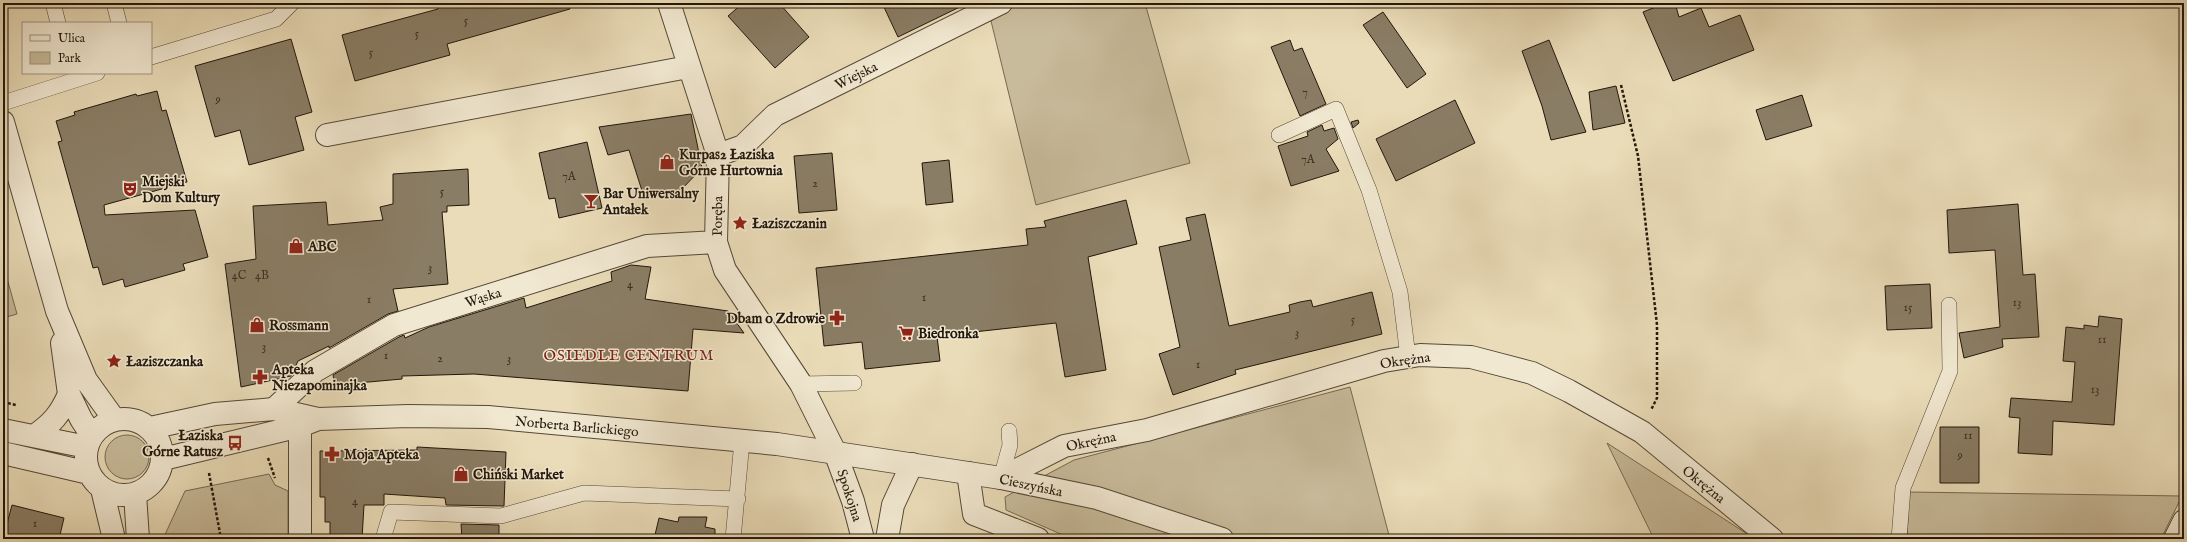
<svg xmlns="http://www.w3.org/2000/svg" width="2187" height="542" viewBox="0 0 2187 542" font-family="'IM FELL English',serif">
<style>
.green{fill:#c8bb9b;stroke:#756953}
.building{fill:#8a7d65;stroke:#22170b}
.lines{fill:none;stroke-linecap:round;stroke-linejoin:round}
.service-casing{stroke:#544836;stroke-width:16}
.minor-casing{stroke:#544836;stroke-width:24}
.tertiary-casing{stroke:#544836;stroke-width:24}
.path{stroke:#22170b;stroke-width:2.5;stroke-dasharray:3 2;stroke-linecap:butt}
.service{stroke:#f1e8d1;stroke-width:15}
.minor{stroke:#f1e8d1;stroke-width:22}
.tertiary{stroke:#f1e8d1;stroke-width:22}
.labels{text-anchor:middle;stroke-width:3;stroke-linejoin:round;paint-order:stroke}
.number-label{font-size:12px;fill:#3c3022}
.street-label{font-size:14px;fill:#22170b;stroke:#f1e8d1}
.poi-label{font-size:14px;font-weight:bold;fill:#22170b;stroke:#f1e8d1;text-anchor:start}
.neighbourhood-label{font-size:15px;letter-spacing:1px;fill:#7a1f14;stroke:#f1e8d1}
</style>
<rect width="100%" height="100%" fill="#eadcb8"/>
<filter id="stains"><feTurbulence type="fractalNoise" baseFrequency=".005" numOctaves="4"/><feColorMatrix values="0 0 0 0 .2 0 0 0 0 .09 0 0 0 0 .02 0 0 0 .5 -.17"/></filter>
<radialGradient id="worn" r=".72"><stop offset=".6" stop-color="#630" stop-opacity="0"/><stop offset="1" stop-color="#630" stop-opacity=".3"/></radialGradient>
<path class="green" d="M1014 3H1145L1190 163 1036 205 991 21Z
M3 264 17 314 3 318Z
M1350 387 1390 539H1072L1006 510 1005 497 1074 460Z
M105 457a22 22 0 1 1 44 0a22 22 0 1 1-44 0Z
M1607 443 1755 539H1654Z
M269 474 275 485 288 491V539H163L185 491Z
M1909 492 2182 496 2161 539H1907Z"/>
<path class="building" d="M436 3H569L570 9 447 44 450 55 355 81 342 35 438 9Z
M743 3H779L809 37 775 68 728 16Z
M882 3H968L898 37Z
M1666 3H1675L1679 17 1701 8 1709 27 1740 15 1754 50 1673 81 1643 12Z
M1383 12 1426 74 1407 88 1363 25Z
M291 39 312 112 295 117 304 150 249 165 240 130 215 137 195 66Z
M1290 40 1294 51 1302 48 1326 104 1300 116 1271 47Z
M1549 40 1586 132 1551 140 1542 106 1522 51Z
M1616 86 1625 123 1593 130 1589 92Z
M157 91 162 111 166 110 187 182 104 205 105 215 195 210 208 257 183 264 185 270 125 287 123 279 103 285 98 267 93 268 58 142 62 141 56 121 75 115 74 112 136 94 137 96Z
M1802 95 1812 126 1766 140 1756 110Z
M1455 100 1475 143 1396 181 1376 139Z
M691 114 702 168 681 190 644 197 629 150 608 155 599 127Z
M1358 120 1359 123 1353 128 1351 122Z
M1322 125 1324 131 1334 128 1338 139 1326 149 1339 171 1291 186 1278 146 1308 136 1307 132Z
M587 142 602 208 559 218 555 198 549 199 539 153Z
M832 153 837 210 799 213 794 156Z
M949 160 953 202 926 205 922 163Z
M468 169 469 205 447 206V212H442L448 284 393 289 398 311 388 314 329 348V346L298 361 291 376 241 387 225 264 256 259 253 206 326 202 328 225 383 220 380 207 393 204V174Z
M1126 200 1137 244 1088 257 1106 370 1065 377 1056 323 937 336 940 361 865 369 862 342 824 346 816 268 1028 245 1026 229 1046 227 1044 221Z
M2018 204 2023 275 2035 274 2039 337 2002 339 2003 347 1964 358 1959 333 2000 327 1995 250 1949 253 1947 210Z
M1205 214 1229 326 1290 312 1289 305 1300 302 1311 300 1313 307 1372 292 1382 334 1235 370 1236 374 1173 395 1159 354 1180 347 1159 247 1191 240 1186 218Z
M631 265 651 267 645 299 728 311 744 333 693 329 688 391 474 374 402 376V379L335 385 333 375 399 337 404 335 405 338 429 327 524 298 526 308 612 281 611 272Z
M1930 284 1932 328 1887 330 1885 286Z
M2099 316 2122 319 2114 425 2053 421 2052 455 2018 453 2020 418 2009 417 2011 398 2072 402 2075 362 2063 361 2066 327 2084 329V325L2098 327Z
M1940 427H1979V483H1940Z
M417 447 506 452 504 506 446 505 445 498 384 494V505H364L362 539H330V522H325V497H320V451L417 450Z
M12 505 64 518 59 539H3Z
M679 517H707L705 527 715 529V539H654L659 518 678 522Z
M461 524 499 525V539H462Z"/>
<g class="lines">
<g class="service-casing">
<path id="service" d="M53 3 58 23
M114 3 119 23
M151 57 276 19 292 3
M3 103 97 73
M1279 135 1336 109 1369 190 1400 292 1408 357
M801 384 854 383
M1001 478 1010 445 1009 431
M383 539 391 512 501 516 584 493 738 499
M733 539 742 441
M1899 539 1903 488 1950 371 1949 305"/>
</g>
<g class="minor-casing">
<path id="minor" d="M669 3 718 155 716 242 725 270 801 384 835 452 853 501 863 539
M327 135 688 67
M718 155 743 146 775 115 1001 3
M274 409 315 371 394 325 647 246 716 242
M968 473 974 514 1038 539
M1001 478 1064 446 1147 430 1384 361 1420 355 1471 357 1532 373 1569 391 1642 432 1772 539
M300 539V426
M887 539 893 505 912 464
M2175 539 2184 521"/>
</g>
<g class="tertiary-casing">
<path id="tertiary" d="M3 122 57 311 86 380 114 419
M62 343 69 394 81 419 92 436
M86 457a38 38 0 1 1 76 0a38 38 0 1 1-76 0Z
M150 428 215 414 274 409 318 419 408 416 488 417 777 444 1001 478 1097 498 1222 539
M3 430 87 447
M34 436C52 424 61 413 69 394
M3 453 89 473
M163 459 300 426 318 419
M102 489 114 539
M135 494 138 539"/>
</g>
<path class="path" d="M1621 85 1638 156 1657 325V398L1651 410
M3 402 16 405
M268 458 275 478
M209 473 221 539"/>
<use href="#service" class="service"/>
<use href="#minor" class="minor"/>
<use href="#tertiary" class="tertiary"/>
</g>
<defs>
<g id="shop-bare" transform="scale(1.2)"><path d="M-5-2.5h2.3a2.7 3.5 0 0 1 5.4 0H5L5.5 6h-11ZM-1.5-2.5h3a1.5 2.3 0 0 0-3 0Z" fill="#8f2418" stroke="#f1e8d1" stroke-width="2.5" paint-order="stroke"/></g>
<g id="theatre-bare" transform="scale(1.2)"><path d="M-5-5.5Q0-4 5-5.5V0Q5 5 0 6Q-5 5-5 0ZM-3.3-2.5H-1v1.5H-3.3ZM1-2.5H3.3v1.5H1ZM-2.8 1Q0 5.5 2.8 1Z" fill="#8f2418" stroke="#f1e8d1" stroke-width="2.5" paint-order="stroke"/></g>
<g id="bar-bare" transform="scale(1.2)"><path d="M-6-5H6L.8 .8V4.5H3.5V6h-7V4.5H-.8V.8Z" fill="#8f2418" stroke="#f1e8d1" stroke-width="2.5" paint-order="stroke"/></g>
<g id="sight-bare" transform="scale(1.2)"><path d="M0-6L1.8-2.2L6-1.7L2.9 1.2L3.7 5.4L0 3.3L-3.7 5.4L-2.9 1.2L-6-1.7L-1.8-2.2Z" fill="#8f2418" stroke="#f1e8d1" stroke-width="2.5" paint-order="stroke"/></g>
<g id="pharmacy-bare" transform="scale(1.2)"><path d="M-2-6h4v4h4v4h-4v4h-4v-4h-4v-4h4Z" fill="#8f2418" stroke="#f1e8d1" stroke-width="2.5" paint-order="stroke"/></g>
<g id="supermarket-bare" transform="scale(1.2)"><path d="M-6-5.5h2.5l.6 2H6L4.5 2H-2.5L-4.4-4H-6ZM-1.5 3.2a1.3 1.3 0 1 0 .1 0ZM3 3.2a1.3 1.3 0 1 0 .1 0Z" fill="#8f2418" stroke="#f1e8d1" stroke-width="2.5" paint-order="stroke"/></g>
<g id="bus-bare" transform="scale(1.2)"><path d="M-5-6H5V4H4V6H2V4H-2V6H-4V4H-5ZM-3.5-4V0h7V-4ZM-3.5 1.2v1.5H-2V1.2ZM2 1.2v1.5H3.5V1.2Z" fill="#8f2418" stroke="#f1e8d1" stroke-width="2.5" paint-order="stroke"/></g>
</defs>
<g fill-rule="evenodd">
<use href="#shop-bare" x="667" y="162"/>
<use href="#theatre-bare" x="130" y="189"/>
<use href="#bar-bare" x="591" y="201"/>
<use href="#sight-bare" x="740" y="223"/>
<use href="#shop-bare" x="296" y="246"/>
<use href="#pharmacy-bare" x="837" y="318"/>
<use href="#shop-bare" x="257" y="325"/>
<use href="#supermarket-bare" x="906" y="333"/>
<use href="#sight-bare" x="114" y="361"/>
<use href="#pharmacy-bare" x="260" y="377"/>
<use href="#bus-bare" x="235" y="443"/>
<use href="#pharmacy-bare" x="332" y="454"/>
<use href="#shop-bare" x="461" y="474"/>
</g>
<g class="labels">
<g class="number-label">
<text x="466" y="24">5</text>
<text x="417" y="37">5</text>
<text x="371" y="56">5</text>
<text x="1305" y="96">7</text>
<text x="218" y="103">9</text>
<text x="1308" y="163">7A</text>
<text x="569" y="180">7A</text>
<text x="815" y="187">2</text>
<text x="442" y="195">5</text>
<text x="430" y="271">3</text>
<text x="239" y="279">4C</text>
<text x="262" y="279">4B</text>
<text x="630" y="288">4</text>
<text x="924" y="301">1</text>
<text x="369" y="303">1</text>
<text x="2017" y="306">13</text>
<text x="1908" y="311">15</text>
<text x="1353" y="323">5</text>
<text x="1297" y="336">3</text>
<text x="2102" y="343">11</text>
<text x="264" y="350">3</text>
<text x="386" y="359">1</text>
<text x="440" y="362">2</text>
<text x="509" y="362">3</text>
<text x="1198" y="368">1</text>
<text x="2095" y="393">13</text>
<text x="1968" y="439">11</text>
<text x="1960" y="459">9</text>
<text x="355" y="505">4</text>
<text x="35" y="527">1</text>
</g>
<g class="street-label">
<text transform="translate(856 75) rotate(-26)" y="5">Wiejska</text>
<text transform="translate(717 216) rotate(-89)" y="5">Poręba</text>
<text transform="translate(483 297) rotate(-17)" y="5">Wąska</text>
<text transform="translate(1405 360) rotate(-8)" y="5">Okrężna</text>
<text transform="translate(577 426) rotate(5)" y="5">Norberta Barlickiego</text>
<text transform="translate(1091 441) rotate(-12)" y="5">Okrężna</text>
<text transform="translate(1704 484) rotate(39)" y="5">Okrężna</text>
<text transform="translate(1031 485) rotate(12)" y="5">Cieszyńska</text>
<text transform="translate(850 495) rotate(72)" y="5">Spokojna</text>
</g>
<g class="poi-label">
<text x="679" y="159">Kurpas2 Łaziska<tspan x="679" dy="16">Górne Hurtownia</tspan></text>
<text x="142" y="186">Miejski<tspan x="142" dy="16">Dom Kultury</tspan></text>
<text x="603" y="198">Bar Uniwersalny<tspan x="603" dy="16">Antałek</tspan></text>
<text x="752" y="228">Łaziszczanin</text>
<text x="308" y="251">ABC</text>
<text x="825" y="323" text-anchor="end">Dbam o Zdrowie</text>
<text x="269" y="330">Rossmann</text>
<text x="918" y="338">Biedronka</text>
<text x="126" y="366">Łaziszczanka</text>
<text x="272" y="374">Apteka<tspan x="272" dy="16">Niezapominajka</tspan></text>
<text x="223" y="440" text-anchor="end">Łaziska<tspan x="223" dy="16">Górne Ratusz</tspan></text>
<text x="344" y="459">Moja Apteka</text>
<text x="473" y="479">Chiński Market</text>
</g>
<g class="neighbourhood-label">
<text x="629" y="360">OSIEDLE CENTRUM</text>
</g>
</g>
<rect width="2187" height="542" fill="none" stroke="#eadcb8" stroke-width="16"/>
<rect x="4" y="4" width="2179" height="534" fill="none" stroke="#22170b" stroke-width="2"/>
<rect x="8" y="8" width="2171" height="526" fill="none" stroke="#22170b"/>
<rect x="22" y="22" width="130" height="52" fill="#f1e8d1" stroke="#9e9482"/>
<rect x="30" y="35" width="20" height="6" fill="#f1e8d1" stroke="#9e9482"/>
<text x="58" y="42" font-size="12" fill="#22170b">Ulica</text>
<rect x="30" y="52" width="20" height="12" fill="#c8bb9b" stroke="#9e9482"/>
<text x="58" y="62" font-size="12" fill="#22170b">Park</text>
<rect width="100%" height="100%" filter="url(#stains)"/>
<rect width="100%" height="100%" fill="url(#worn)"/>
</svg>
